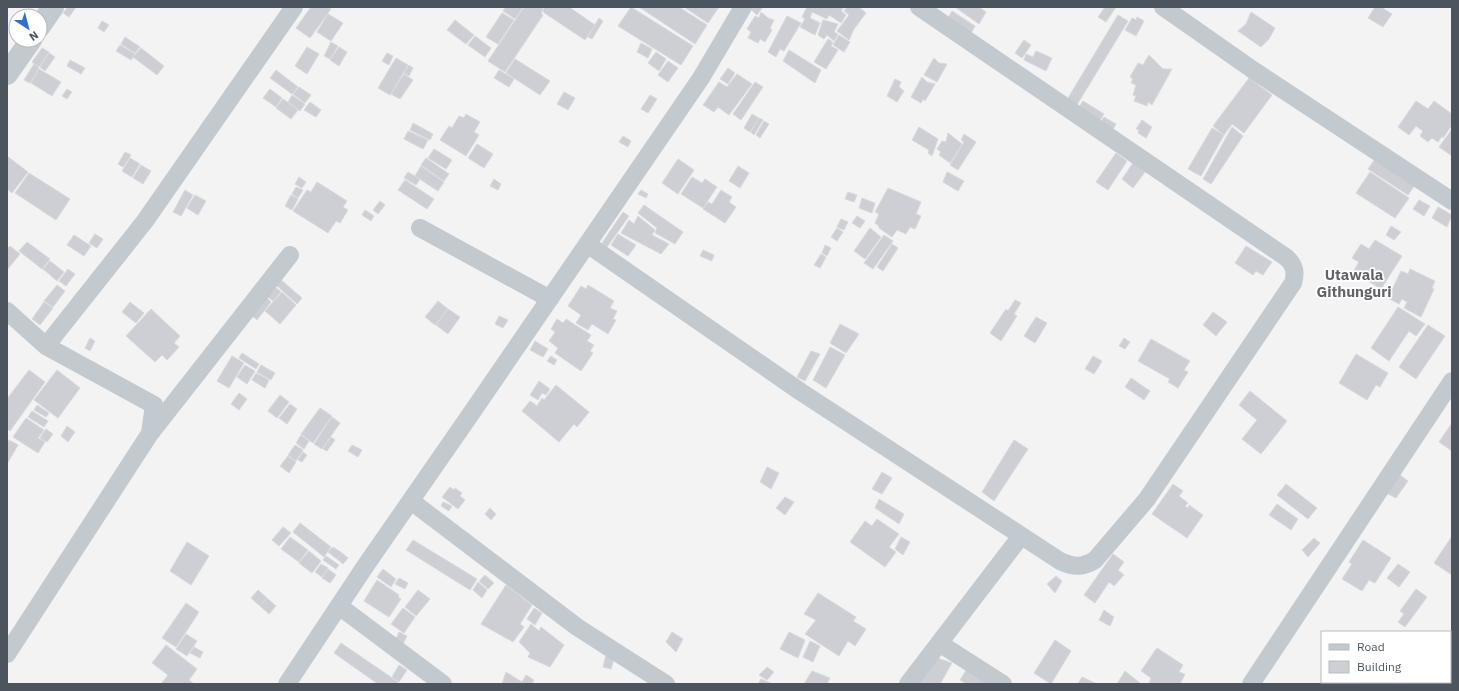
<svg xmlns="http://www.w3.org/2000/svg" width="1459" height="691" viewBox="0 0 1459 691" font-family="'IBM Plex Sans',sans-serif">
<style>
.building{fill:#cdcfd4;stroke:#d7d9dd}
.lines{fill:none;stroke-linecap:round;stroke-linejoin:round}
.minor{stroke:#c2c9cf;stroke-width:18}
.tertiary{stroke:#c2c9cf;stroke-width:22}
.labels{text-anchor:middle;stroke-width:3.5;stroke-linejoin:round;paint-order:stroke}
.quarter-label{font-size:15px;font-weight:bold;fill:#606266;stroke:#fff}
</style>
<rect width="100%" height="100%" fill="#f4f3f3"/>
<path class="building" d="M68 7H76L69 17 63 13Z
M311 7H327L331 9 310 38 296 28Z
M506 7H523L515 19 503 11Z
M524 7H541L543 9 541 13 543 15 505 72 488 61Z
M544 7H569L595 25 585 40 543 12Z
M631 7 693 46 681 65 618 26Z
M639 7H679L707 25 695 44Z
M684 7H719L708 23Z
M748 7H763L757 15Z
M807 7H840L843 8 841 11 846 15 841 23 829 15 827 19 812 12 810 18 820 23 815 35 800 27 805 19 802 17Z
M847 7H859L866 13 854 29 849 40 837 31 849 15 844 11Z
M955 7H979L986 12 979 24Z
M1105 7H1116L1106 22 1098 17Z
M1375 7H1381L1392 14 1383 27 1368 18Z
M952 11 975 26 970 35 947 20Z
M761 12 768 18 774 20 770 28 772 30 765 42 760 39 758 43 748 38 751 32 747 29 755 16 759 18Z
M1251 12 1275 28 1269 39 1261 47 1238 31 1246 24Z
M502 13 514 20 498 44 486 37Z
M328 14 343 23 331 41 317 32Z
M1118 15 1128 21 1075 108 1065 103Z
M787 16 801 23 784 51 780 49 776 57 768 52Z
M1137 17 1144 21 1136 36 1125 30 1132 18 1136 20Z
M599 18 603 21 592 39 588 37Z
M455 20 474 35 466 44 447 30Z
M823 20 838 24 834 32 838 34 834 41 827 35 824 39 818 35Z
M102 21 109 25 104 32 98 28Z
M839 35 850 42 844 52 833 45Z
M475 36 491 48 485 57 468 45Z
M125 37 140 47 135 53 121 44Z
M828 39 833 42 831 46 838 50 826 69 814 62Z
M1024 40 1031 45 1022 58 1015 53Z
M331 42 338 46 330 59 324 56Z
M641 43 652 49 648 58 637 52Z
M120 45 135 54 131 60 116 51Z
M307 47 319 54 307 74 295 66Z
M339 47 347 52 339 66 330 60Z
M42 48 49 52 39 67 32 62Z
M141 48 164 66 157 75 133 57Z
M789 50 821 70 815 83 783 61Z
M1036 51 1052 58 1046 71 1024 60 1026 54 1033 57Z
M656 52 666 59 659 71 648 63Z
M49 53 55 57 45 71 40 67Z
M387 53 393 56 389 65 382 61Z
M1149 55 1163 69H1172L1152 105 1148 102 1147 106 1134 101 1136 96 1133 95 1136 85 1131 83 1133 79 1130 77 1138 63 1143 65Z
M396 58 408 65 390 95 378 88Z
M934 58 939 63 947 64 937 82 924 75Z
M515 59 550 81 540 95 506 73Z
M70 60 85 68 81 74 67 66Z
M668 61 678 68 668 82 658 75Z
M34 64 39 68 30 83 24 80Z
M409 65 413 68 409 76 404 73Z
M728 68 735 73 728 84 720 79Z
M39 69 61 82 52 96 31 83Z
M276 70 298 87 292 94 270 78Z
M499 70 514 79 509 87 494 78Z
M404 74 413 80 400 99 391 94Z
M737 74 752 84 729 115 718 107 714 112 703 105 719 82 727 87Z
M922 77 927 82 935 84 925 101 923 99 921 103 911 97Z
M1249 78 1272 95 1244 133 1232 124 1224 135 1213 126Z
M895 79 901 82 899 87 904 91 897 102 887 96Z
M755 82 763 87 741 120 733 114Z
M299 87 311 95 305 103 293 94Z
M67 89 72 92 67 99 62 96Z
M270 89 282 98 276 107 263 98Z
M564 92 575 98 568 110 557 104Z
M292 95 305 104 300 111 288 102Z
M650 95 657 99 648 113 641 109Z
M283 99 298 110 291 119 276 108Z
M1083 101 1104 114 1097 125 1076 111Z
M1416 101 1428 109 1434 101 1452 114V125L1443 138 1442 136 1438 142 1432 138 1428 142 1420 136 1423 131 1416 126 1409 135 1398 127Z
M310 102 321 110 316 117 304 110Z
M466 114 480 122 474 132 479 135 466 156 440 140 449 126 452 128 459 116 464 118Z
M752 114 759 118 750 132 744 128Z
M1104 117 1116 124 1111 133 1098 126Z
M759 118 763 120 754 135 751 132Z
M1142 120 1152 127 1146 138 1138 133 1139 130 1136 129Z
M764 121 769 124 760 138 756 135Z
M413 123 433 134 430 140 410 130Z
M919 127 938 139 932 156 928 153 929 150 912 140Z
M1232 127 1243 136 1211 184 1203 179Z
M1212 128 1224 135 1201 176 1188 169Z
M1452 129V156L1439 147Z
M408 131 428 140 423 149 404 139Z
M948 133 962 144 950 163 939 155 941 152 937 149 942 141 946 142Z
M964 134 976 142 958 170 950 165 964 142 961 140Z
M623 136 631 141 628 147 619 142Z
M477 144 493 154 484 168 468 158Z
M434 149 452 160 446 169 428 158Z
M125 152 131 155 123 167 118 164Z
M1116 153 1127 161 1108 190 1096 182Z
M7 156 28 172 12 193 7 189Z
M130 158 140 164 132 177 122 171Z
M426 158 449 174 444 181 421 165Z
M678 159 694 170 678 194 662 183Z
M1375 159 1415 185 1408 195 1368 169Z
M1133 163 1145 172 1133 188 1122 179Z
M141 165 151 171 143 184 133 178Z
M421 166 444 182 438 191 415 176Z
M738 166 749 173 740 188 729 181Z
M408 172 420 179 416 185 404 178Z
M947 172 964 181 958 191 943 182Z
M1370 172 1409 198 1395 218 1356 193Z
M29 173 70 199 56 220 15 193Z
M299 177 306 182 302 188 295 184Z
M692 177 702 183 705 179 717 187 703 208 681 194Z
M494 179 501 184 498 190 490 186Z
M405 180 434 199 427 209 398 190Z
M317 182 347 201 343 207 348 210 340 223 336 221 328 233 293 211 307 190 311 192Z
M296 187 303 190 298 198 292 194Z
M888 188 921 202 916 214 921 216 915 229 910 227 906 234 897 230 892 237 879 228V226L875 223 879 214 875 212Z
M185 190 193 195 181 216 173 212Z
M641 190 648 194 646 198 638 194Z
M721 190 732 197 729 202 736 207 725 223 703 209 708 202 712 204Z
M848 192 857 195 854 202 845 199Z
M195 195 206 201 198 215 187 208Z
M291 195 298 199 292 210 285 206Z
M862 198 875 203 872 213 859 208Z
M1419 200 1430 206 1424 216 1413 209Z
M380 201 385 205 378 214 373 210Z
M644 205 683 232 675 244 655 233 657 228 638 213Z
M1438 207 1452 215 1447 227 1432 218Z
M365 210 374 216 371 221 362 215Z
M623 212 629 216 607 247 602 243Z
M638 216 655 230 652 235 669 244 661 254 621 233 629 220 634 224Z
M857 216 865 221 860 228 852 223Z
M841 219 848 222 844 230 837 227Z
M1391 226 1401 232 1394 240 1386 235Z
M837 228 843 232 837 241 831 237Z
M870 228 881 237 865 259 854 251Z
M95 234 103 239 97 248 89 243Z
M618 234 636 245 628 256 611 245Z
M74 235 91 246 84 256 67 245Z
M884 235 893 241 873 269 864 263Z
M1375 240 1402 256 1381 289 1353 272 1359 262 1352 258 1361 244 1369 249Z
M27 242 50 259 42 269 19 251Z
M892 244 898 248 883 271 877 267Z
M825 245 831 248 827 256 822 253Z
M10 246 20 254 7 270V249Z
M1246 246 1272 262 1263 275 1256 271 1253 275 1235 263Z
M703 250 714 255 712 261 700 256Z
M821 254 826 257 820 268 814 265Z
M50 261 64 272 57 281 43 269Z
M68 269 75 274 66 286 59 281Z
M1410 269 1435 281 1432 288 1434 289 1421 317 1404 308 1407 302 1402 299 1399 304 1388 298 1401 271 1408 274Z
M280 279 302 298 297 304 275 284Z
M57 285 65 291 53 307 44 301Z
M588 285 614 301 610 308 617 311 613 319 616 320 608 334 592 324 588 330 576 323 581 315 568 306 581 286 586 289Z
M274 286 281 292 273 301 266 296Z
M282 292 296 305 280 324 265 311Z
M266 297 271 302 257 320 251 315Z
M1015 300 1021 303 1014 314 1017 316 1001 341 990 333 1006 309 1008 311Z
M438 301 448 309 435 325 425 317Z
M44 302 53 308 40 325 32 319Z
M130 302 144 313 136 323 122 312Z
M1398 307 1425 324 1416 336 1409 331 1389 361 1371 348Z
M151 309 180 336 174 343 179 347 167 360 162 355 155 362 126 336Z
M448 309 460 317 448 334 436 325Z
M1213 312 1227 322 1216 336 1203 325Z
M499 316 508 320 503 328 495 324Z
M1036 317 1047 323 1035 343 1024 336Z
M557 319 563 323 566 319 591 335 587 341 594 345 590 351 593 353 581 371 555 353 558 348 549 341 555 332 551 329Z
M840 324 859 334 846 353 830 343Z
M1428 325 1445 336 1416 379 1399 367Z
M90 338 95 341 90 351 85 348Z
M1124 338 1130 342 1125 349 1119 346Z
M1151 339 1190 361 1184 370 1188 372 1178 388 1168 382 1170 379 1138 361Z
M535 341 548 349 543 357 530 350Z
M830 347 845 355 826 388 813 380Z
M811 351 820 354 805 381 797 377Z
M242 353 259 364 256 369 239 358Z
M1356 354 1388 373 1380 387 1376 385 1367 400 1339 383Z
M232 356 244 363 229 388 217 381Z
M551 356 557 360 554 365 547 361Z
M1093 356 1102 361 1094 374 1085 369Z
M245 365 255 371 247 384 237 377Z
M261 365 275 373 271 380 257 372Z
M29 370 45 382 10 431 7 429V399Z
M57 370 80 388 58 418 34 400Z
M256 373 269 380 265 388 252 380Z
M1131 378 1150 391 1144 400 1125 387Z
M539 381 550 389 546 395 542 393 538 400 530 395Z
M556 385 589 412 577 427 574 424 559 442 522 411 530 401 537 406 542 398 544 400Z
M1250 391 1287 421 1261 454 1242 439 1257 420 1239 405Z
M239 393 247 399 239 410 231 404Z
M280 395 289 402 277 418 268 411Z
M290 404 297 409 287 424 279 418Z
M37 405 49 413 46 417 34 410Z
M320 408 332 416 313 443 301 434Z
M32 411 48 421 44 427 28 417Z
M332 417 340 423 322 449 314 444Z
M26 418 44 430 38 438 45 442 38 453 13 437Z
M1452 423V451L1439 442Z
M67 426 75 432 68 442 61 436Z
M46 429 53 434 47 442 40 438Z
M301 435 309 441 304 449 296 443Z
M331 437 335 440 327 451 323 449Z
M9 440 18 445 7 464V444Z
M1014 440 1028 449 994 501 982 492Z
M295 445 303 450 296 461 288 455Z
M352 445 362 450 358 457 348 451Z
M303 452 307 455 302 462 298 460Z
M288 456 296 462 289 473 280 466Z
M767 467 779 473 771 489 760 482Z
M882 472 892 478 882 494 872 489Z
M1397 473 1408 481 1396 498 1384 492Z
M1173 484 1183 491 1179 496 1188 503 1185 506 1188 508 1189 505 1203 515 1187 538 1152 514Z
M1286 484 1317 508 1308 519 1277 495Z
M450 487 454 490 455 488 462 493 460 496 465 500 458 509 442 497Z
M785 497 794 502 785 515 776 508Z
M879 499 904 514 899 524 875 508Z
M443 502 452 506 449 511 441 506Z
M1277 504 1298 519 1291 530 1269 515Z
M490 508 496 514 491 520 485 514Z
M877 519 899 534 889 547 896 552 885 567 850 542 865 521 872 526Z
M300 523 331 547 324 557 293 532Z
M283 527 291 533 279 546 272 540Z
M1452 536V575L1434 563Z
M290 537 308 550 299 562 281 549Z
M901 537 910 542 903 555 895 549Z
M1314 538 1320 543 1308 557 1302 550Z
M413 540 477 579 470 590 406 550Z
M1363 540 1391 558 1375 583 1369 580 1362 591 1342 579 1352 564 1349 562Z
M187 542 209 556 191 585 170 571Z
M333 547 342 553 337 559 328 552Z
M309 551 321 561 312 573 299 563Z
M342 553 348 558 343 564 337 559Z
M1113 554 1124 562 1118 570 1124 575 1114 586 1109 582 1095 603 1084 595Z
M326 556 339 565 336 569 323 560Z
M321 564 328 568 322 577 315 572Z
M1398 564 1410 572 1399 587 1387 578Z
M328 569 336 575 330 583 322 578Z
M383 569 396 579 391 587 377 577Z
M485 575 494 583 488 589 479 581Z
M1056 576 1062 581 1055 593 1047 584Z
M399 578 408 583 405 589 395 584Z
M377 580 399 595 398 597 401 599 389 617 364 601Z
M478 582 487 590 482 598 473 590Z
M506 585 532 605 520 624 524 627 513 642 481 624Z
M1416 589 1427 597 1405 627 1398 622 1404 614 1400 611Z
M258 590 267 598 260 606 251 598Z
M418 590 430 599 416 616 405 607Z
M818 593 856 617 853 621 866 629 855 646 848 641 839 656 805 634 816 620 804 614Z
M267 598 276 606 269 614 260 606Z
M186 603 199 612 176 647 162 638Z
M403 608 415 617 404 633 391 624Z
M534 608 542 613 535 625 527 619Z
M1104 610 1114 617 1110 626 1099 620Z
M531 624 539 631 541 627 564 645 550 667 528 657 530 653 519 642Z
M399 632 407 636 403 644 395 641Z
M672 632 683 639 676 652 666 642Z
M789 632 805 640 798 658 780 649Z
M186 634 197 641 187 656 176 649Z
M1055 640 1071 651 1051 684 1034 673Z
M810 641 820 646 813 662 803 657Z
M341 643 398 682 397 684H378L334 653Z
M166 645 197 669 189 680 194 684H161L168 675 152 663Z
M194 647 203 652 200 658 190 653Z
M1157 648 1183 665 1179 672 1185 674 1180 684H1149L1151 678 1141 671Z
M606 655 614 659 611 669 603 667Z
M934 657 952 663 940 684H918Z
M399 665 407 670 399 682 392 677Z
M767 667 774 672 767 680 759 675Z
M967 669 992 684H966L960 680Z
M812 671 830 678 827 684H804Z
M1125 671 1141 684H1117Z
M506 672 522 682 526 675 534 680 532 684H502Z
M1082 677 1095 683 1078 684Z
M761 679 773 684H758Z"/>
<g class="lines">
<path class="minor" d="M1163 7 1253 70 1452 201
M420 228 550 299
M587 244 801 392 1060 561C1073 567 1082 568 1095 560L1147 499 1293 283C1296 273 1295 266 1287 258L919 7
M7 311 46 346 154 405 150 433
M46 346 145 221 294 7
M411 501 577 627 666 684
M339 606 443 684
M939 643 1003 684
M7 654 149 435 290 255
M287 684 366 565 468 418 701 78 743 7
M908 684 1021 536
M1251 684 1452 381"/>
<path class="tertiary" d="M40 26 53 7
M7 74 31 40"/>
</g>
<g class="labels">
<g class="quarter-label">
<text x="1354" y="280">Utawala<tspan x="1354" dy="17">Githunguri</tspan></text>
</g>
</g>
<rect width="1459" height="691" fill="none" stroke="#4c555e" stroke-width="16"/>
<rect x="1321" y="631" width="130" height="52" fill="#ffffff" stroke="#b7bbbf"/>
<rect x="1329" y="644" width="20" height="6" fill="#c2c9cf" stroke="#b7bbbf"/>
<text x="1357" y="651" font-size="12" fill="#4c555e">Road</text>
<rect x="1329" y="661" width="20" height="12" fill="#cdcfd4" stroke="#b7bbbf"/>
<text x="1357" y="671" font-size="12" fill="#4c555e">Building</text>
<g transform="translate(28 28) rotate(144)"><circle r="19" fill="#ffffff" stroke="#b7bbbf"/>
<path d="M0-3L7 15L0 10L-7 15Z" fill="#3370ce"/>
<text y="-6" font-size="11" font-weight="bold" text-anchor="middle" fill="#4c555e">N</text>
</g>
</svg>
